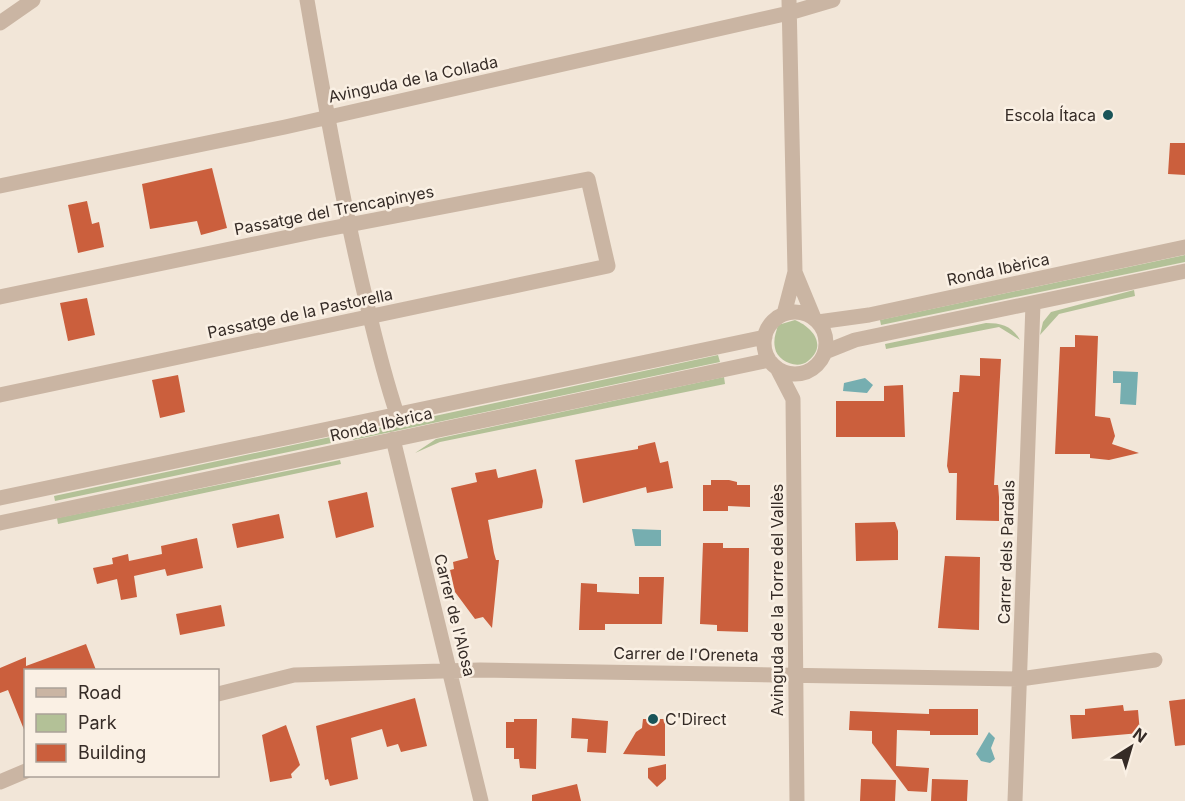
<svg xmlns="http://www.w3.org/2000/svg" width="1185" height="801" viewBox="0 0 1185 801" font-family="Inter,sans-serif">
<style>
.green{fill:#b3c197}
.water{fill:#76aeb0}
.building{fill:#cb5f3d}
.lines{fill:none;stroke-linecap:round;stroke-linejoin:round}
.minor{stroke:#cab5a3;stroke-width:15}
.poi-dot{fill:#1a5458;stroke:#faf0e4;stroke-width:2}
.labels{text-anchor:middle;stroke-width:5;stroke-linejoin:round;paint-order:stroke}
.street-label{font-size:16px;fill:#352b26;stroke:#faf0e4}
.poi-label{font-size:16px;fill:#352b26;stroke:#faf0e4;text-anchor:end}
</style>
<rect width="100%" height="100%" fill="#f2e6d8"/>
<path class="green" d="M1185 255V262L881 325 880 320Z
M1134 290 1135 296 1059 314 1040 335 1043 322 1051 312Z
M795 320C812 327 828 345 808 361 797 370 777 361 775 348 773 339 776 333 778 325Z
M986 323C1002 323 1012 326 1020 340L999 327 886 349 885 344Z
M718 355 720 362 353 440 351 434Z
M724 377 725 384 440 442 415 453 436 439Z
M335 436 336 442 55 501 54 496Z
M340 460 341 464 58 524 57 518Z"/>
<path class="water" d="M1113 371 1138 372 1136 405 1120 404 1121 383H1113Z
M865 378 873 385 867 393 843 391 844 383Z
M632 529 661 530V546H635Z
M989 732 995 738 991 748 995 759 990 763 981 761 976 754Z"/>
<path class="building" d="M1170 143H1185V175L1168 174Z
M212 168 227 228 201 235 197 221 150 229 142 184Z
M87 201 92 224 99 222 104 247 78 253 68 205Z
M87 298 95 335 68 341 60 303Z
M1075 335 1098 336 1095 416 1110 418 1115 436 1112 444 1139 453 1109 460 1090 458V454H1055L1060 347H1075Z
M980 358 1001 359 994 485H998L999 497V521L956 520 957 473H949L947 466 953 392H959L960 375 980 376Z
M178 375 185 412 160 418 152 380Z
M903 385 905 437H836V401H884V386Z
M655 442 660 463 668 461 673 488 647 493 646 487 583 503 575 460 638 449V446Z
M496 469 498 478 536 469 543 501 542 508 488 520 494 553 496 560H499L492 628 483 617 475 619 455 592 450 570 454 569 453 562 468 558 451 488 477 482 475 473Z
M711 480H729L737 482V485H750V507L728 506V511H703V485H711Z
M367 492 374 527 336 538 328 501Z
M279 514 284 538 237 548 232 524Z
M895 522 898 531V560L856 561 855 523Z
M197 538 203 568 167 576 165 569 134 576 137 597 121 600 117 579 97 584 93 568 113 564 112 558 128 554 129 561 162 554 161 546Z
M703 543H723V548H749L748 632 717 631V625L700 624Z
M945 556 980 557 979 630 938 628Z
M639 577H664L662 624H605V630H579L581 583 597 584V592L639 594Z
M221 605 225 626 180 635 176 614Z
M86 644 96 670H26L25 732 8 690 0 693V668L26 657V666Z
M415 698 427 746 401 752 398 744 387 747 382 729 351 738 358 779 330 786 328 779 325 780 316 726Z
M1185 699V745L1175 746 1169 701Z
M1123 705 1124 711 1138 710 1140 733 1072 739 1070 715H1085V709Z
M929 709H978V735H930V731L897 730 896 766 929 768 927 792 908 791 872 743V731L849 730 850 711 929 714Z
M572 718 608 721 606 753 587 752 588 739 571 738Z
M514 719H537L536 769 520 768 519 759H514V748H506V722H514Z
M643 719H665V756L623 754 636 732 642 728Z
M286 725 300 765 291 774 292 778 270 782 262 735Z
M666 764V779L657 787 648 778V768Z
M861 779 896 780 895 801H860Z
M932 779 968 780 967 801H931Z
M577 784 581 801H532V795Z"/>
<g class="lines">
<path class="minor" d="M307 0C324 100 342 201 366 300 375 338 384 376 397 414
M789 0 795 272 814 318
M0 23 33 0
M0 186 285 127 789 13 833 0
M0 297 317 231 588 179 608 266 0 395
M764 343a31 31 0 1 1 62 0a31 31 0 1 1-62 0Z
M784 314 795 272
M818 322 869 315 1185 247
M825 352 855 340 1185 271
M777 368 793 399 797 801
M393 439 481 801
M0 498 765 337
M0 523 769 360
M218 694 294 675 480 670 1020 679 1155 660
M0 782 26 771
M1015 801 1033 304"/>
</g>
<g class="poi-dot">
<circle cx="1108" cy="115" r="6"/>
<circle cx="653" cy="719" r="6"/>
</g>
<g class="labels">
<g class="street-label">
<text transform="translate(413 79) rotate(-12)" y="6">Avinguda de la Collada</text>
<text transform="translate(334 210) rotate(-11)" y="6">Passatge del Trencapinyes</text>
<text transform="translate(998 269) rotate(-12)" y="6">Ronda Ibèrica</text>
<text transform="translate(300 313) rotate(-12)" y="6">Passatge de la Pastorella</text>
<text transform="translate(381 424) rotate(-13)" y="6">Ronda Ibèrica</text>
<text transform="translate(1006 552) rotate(-88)" y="6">Carrer dels Pardals</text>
<text transform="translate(777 600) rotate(-90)" y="6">Avinguda de la Torre del Vallès</text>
<text transform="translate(455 615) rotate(76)" y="6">Carrer de l'Alosa</text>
<text transform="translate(686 654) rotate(1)" y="6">Carrer de l'Oreneta</text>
</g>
<g class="poi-label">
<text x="1096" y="121">Escola Ítaca</text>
<text x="665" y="725" text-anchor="start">C'Direct</text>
</g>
</g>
<rect x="24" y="669" width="195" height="108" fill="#faf0e4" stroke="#aba198" stroke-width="1.5"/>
<rect x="36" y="688" width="30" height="9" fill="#cab5a3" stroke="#aba198" stroke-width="1.5"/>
<text x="78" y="699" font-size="18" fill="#352b26">Road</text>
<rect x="36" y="714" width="30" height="18" fill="#b3c197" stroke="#aba198" stroke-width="1.5"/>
<text x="78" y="729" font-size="18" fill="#352b26">Park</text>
<rect x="36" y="744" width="30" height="18" fill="#cb5f3d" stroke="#aba198" stroke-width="1.5"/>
<text x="78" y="759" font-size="18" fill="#352b26">Building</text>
<g transform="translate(1131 747) rotate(37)" stroke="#faf0e4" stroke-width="4.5" paint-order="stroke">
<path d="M0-4.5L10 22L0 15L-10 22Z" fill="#352b26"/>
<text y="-9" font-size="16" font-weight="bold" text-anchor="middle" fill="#352b26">N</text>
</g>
</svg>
